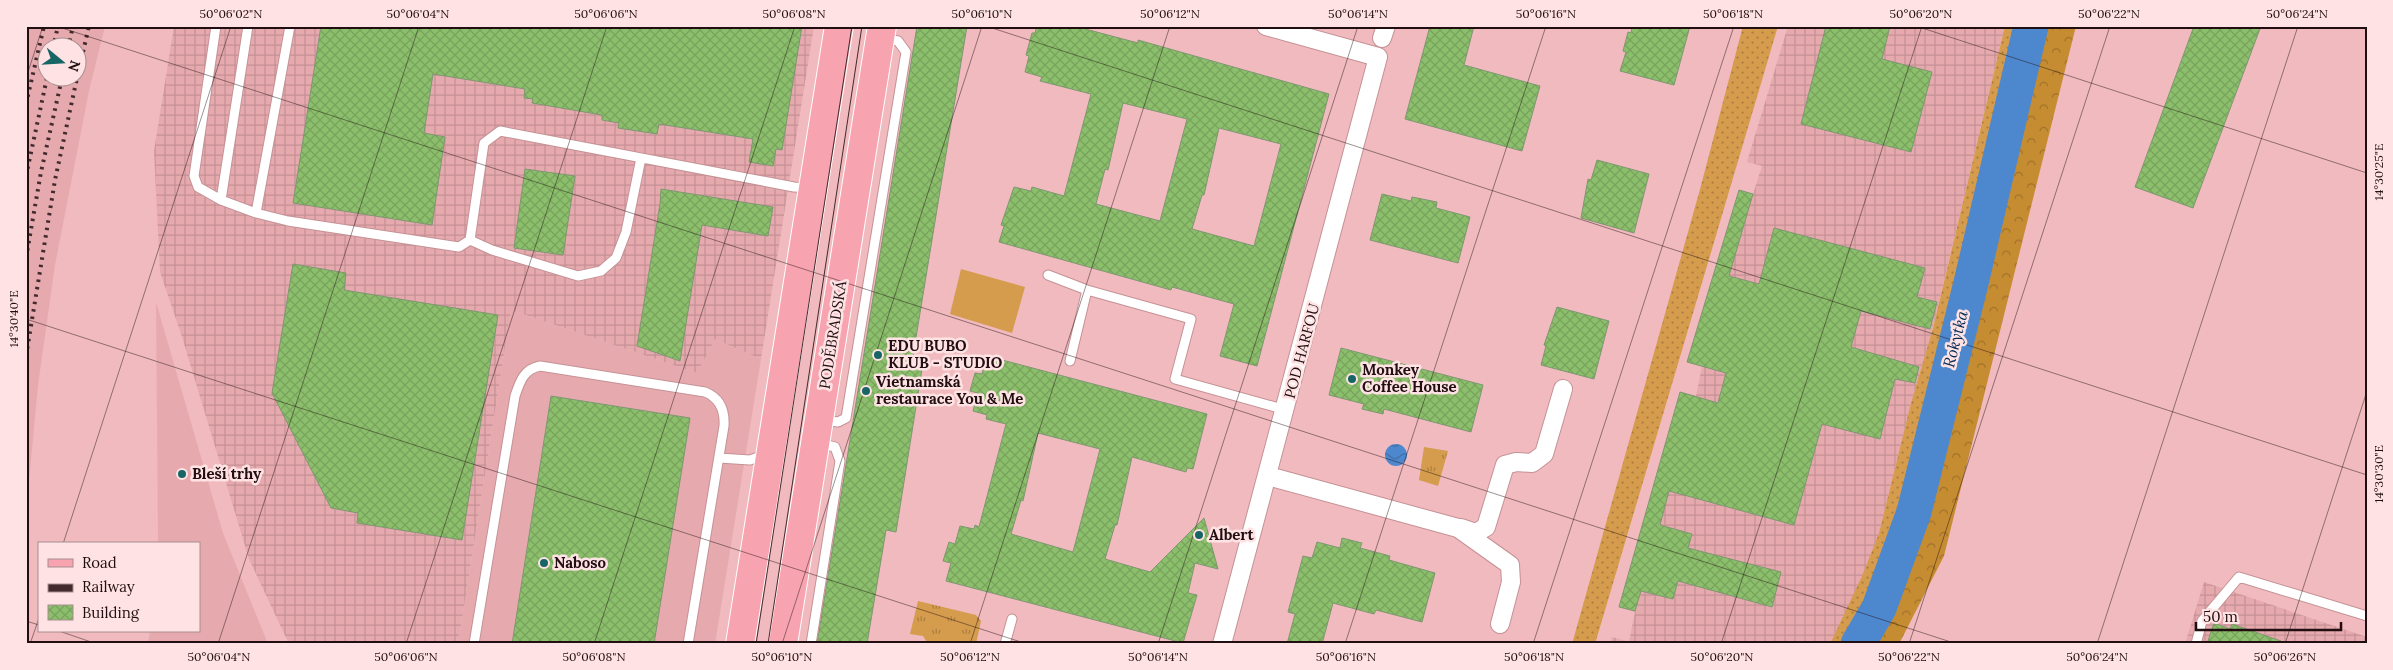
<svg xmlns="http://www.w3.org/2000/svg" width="2393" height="670" viewBox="0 0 2393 670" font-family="Lora,serif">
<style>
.built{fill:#e6aaae;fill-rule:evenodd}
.industrial{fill:url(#industrial-grid)}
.grass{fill:url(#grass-dots)}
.forest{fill:url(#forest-crowns)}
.park{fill:url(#park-tufts)}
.pitch{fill:#d49c4c}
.water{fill:url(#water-waves)}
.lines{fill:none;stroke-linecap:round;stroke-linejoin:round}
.river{stroke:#4d88ce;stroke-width:35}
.building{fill:url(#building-cross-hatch);stroke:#7f9771;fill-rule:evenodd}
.lane-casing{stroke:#c59296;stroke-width:11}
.street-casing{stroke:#c59296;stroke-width:20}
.primary-casing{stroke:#fff;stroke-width:30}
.lane{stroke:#fff;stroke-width:9}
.street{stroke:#fff;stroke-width:18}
.primary{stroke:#f7a4b0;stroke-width:28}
.tram{stroke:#422a2d;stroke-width:1}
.rail{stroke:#422a2d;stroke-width:4;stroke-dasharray:2.5 5;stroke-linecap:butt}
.ticks{fill:none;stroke:#200e10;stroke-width:1;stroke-opacity:0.45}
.poi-dot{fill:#176665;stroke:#ffe3e4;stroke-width:2}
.labels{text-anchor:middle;stroke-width:5;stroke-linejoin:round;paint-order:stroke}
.street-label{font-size:15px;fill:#200e10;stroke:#ffe3e4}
.poi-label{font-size:15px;font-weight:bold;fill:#200e10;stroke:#ffe3e4;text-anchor:start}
.water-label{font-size:16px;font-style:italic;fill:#002a56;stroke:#ffe3e4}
.neatline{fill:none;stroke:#200e10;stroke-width:2}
.ticks-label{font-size:12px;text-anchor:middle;fill:#200e10}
</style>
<defs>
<pattern id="industrial-grid" width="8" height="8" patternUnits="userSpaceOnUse" patternTransform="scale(1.25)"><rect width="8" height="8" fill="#e6aaae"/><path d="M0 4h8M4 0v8" fill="none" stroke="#c59195"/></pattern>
<pattern id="grass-dots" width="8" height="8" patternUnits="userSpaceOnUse" patternTransform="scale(1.25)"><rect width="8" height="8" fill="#d49c4c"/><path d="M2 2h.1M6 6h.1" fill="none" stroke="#ac7e3e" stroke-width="1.8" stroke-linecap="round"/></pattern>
<pattern id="forest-crowns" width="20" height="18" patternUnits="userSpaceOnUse" patternTransform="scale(1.25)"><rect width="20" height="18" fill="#c68c32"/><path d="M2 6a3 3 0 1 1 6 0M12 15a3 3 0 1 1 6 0" fill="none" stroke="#a07129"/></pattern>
<pattern id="park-tufts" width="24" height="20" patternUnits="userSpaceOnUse" patternTransform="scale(1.25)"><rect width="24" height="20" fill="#d49c4c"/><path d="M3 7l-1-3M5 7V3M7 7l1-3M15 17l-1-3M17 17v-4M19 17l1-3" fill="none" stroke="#ac7e3e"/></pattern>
<pattern id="water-waves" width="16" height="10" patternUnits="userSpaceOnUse" patternTransform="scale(1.25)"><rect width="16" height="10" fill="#4d88ce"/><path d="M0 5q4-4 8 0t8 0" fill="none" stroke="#406ea6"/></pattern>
<pattern id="building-cross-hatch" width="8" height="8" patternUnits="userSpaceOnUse" patternTransform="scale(1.25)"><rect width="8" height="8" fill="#8cbf6c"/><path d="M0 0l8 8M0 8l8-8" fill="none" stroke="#78a35d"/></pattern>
</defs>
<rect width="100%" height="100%" fill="#f0babe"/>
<path class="built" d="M28 26H105L89 91 55 265 38 385 26 513ZM48 48H78V78H48Z
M156 302 223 533 268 644H148L150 631H199V544H158Z
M511 310 697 373 715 338 761 359 715 644H458Z"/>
<path class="industrial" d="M174 26H814L761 359 715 339 697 373 511 310 458 644H289L249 559 182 337 160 272 154 151Z
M1788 26H2005L1931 335 1911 403 1879 533 1861 583 1830 644H1610L1612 637 1629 642 1635 612 1619 607 1680 392 1696 396 1702 366 1687 362 1739 190 1753 194 1762 166 1747 162Z
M2204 582 2367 637V644H2185Z"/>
<path class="grass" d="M1743 26H1778L1595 644H1572L1699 193Z
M2005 26H2023C1987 168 1955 311 1915 452 1897 516 1883 587 1848 644H1830L1863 574 1879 533 1911 403 1933 328Z"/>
<path class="forest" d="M2023 26H2076L1944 556 1899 644H1848C1883 587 1897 516 1915 452 1955 311 1988 168 2023 26Z"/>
<path class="park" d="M1424 447 1448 451 1438 486 1419 480Z
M918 601 976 615 981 621 976 644H928L923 636 910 634Z"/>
<path class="pitch" d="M961 269 1025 287 1012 333 950 314Z"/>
<path class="water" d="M1385 455a11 11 0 1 1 22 0a11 11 0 1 1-22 0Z"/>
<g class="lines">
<path class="river" d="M1858 644 1879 608 1914 512 1971 283 2031 26"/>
</g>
<path class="building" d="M321 26H802L782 150 776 149 773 166 749 162 753 139 659 124 657 134 618 128 619 123 602 120V115L532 103 533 99 524 98 525 89 433 74 424 133 445 137 432 225 293 203Z
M917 26H967L911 368 922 369 896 532 886 530 867 644H817Z
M1037 26H1074L1138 43V40L1329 94 1257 366 1220 356 1234 304 1172 287 1171 290 999 242 1004 226 1001 225 1014 187 1031 191 1032 187 1064 196 1091 94 1040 81 1042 77 1025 72 1029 56 1026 55 1032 33H1035ZM1123 103 1187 119 1160 221 1096 204 1105 169 1108 170ZM1219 128 1281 144 1254 246 1192 229 1202 195H1204Z
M1430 26H1474L1464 65 1540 86 1522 151 1405 119Z
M1632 26H1690L1674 85 1620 71 1626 52 1623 51 1628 32 1631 33Z
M1826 26H1890L1882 59 1932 72 1911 152 1801 124Z
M2194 26H2261L2193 208 2135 187Z
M1597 160 1649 174 1634 233 1581 218 1588 179 1591 180Z
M525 169 575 176 563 255 514 248Z
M661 189 773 207 768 236 702 225 680 361 637 346 660 204Z
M1739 190 1753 194 1729 276 1759 284 1774 228 1925 268 1917 297 1937 302 1930 329 1861 311 1851 347 1919 367 1915 383 1895 379 1880 439 1822 424 1794 525 1669 491 1660 525 1692 534 1688 548 1781 572 1772 607 1678 581 1673 599 1641 591 1635 611 1619 607 1680 392 1718 403 1726 373 1687 362Z
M1382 194 1411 201 1412 197 1437 202 1436 208 1470 217 1458 263 1370 240Z
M293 264 346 273 344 290 498 315 462 540 357 523 358 513 331 508 272 393Z
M1557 307 1609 321 1594 379 1541 365 1546 346 1544 345Z
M1341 348 1483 385 1471 432 1384 409 1383 414 1362 409 1364 404 1329 395Z
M987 356 1207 414 1193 469 1187 468 1186 472 1132 457 1117 525H1115L1105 559 1150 572 1204 518 1218 569 1195 563 1188 593 1197 595 1183 643 946 581 951 563 943 561 949 542 955 544 960 526 974 529 975 525 979 527 1006 424 986 419 987 415 973 411 978 393 970 391 975 373 982 374ZM1038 433 1100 449 1073 552 1011 534 1021 500 1023 501Z
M551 396 690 418 654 644H512Z
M1342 538 1362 543 1360 548 1390 556 1389 560 1435 573 1422 622 1376 610 1374 614 1333 603 1322 644H1287L1295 614 1288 612 1303 556 1312 558 1317 542 1340 548Z
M2214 623 2230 629 2232 624 2281 641V644H2207Z"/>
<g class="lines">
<g class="lane-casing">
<path id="lane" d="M216 26 194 176 198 187 221 200
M248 26 221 200 256 213
M290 26 256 213 288 221 459 247 470 240 484 143 500 131 794 187 811 188
M470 240 492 250 578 276 601 271 616 258 626 232 641 158
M1048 275 1087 290 1191 319 1175 379 1286 410
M1070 361 1087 290
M822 420 838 422 846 418 906 52 898 41 883 38
M719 458 750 460 767 454
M474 644 515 396C520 381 524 369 540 366L705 392C720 398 725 410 724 426L688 644
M811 644 840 461 835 447 818 443
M1005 644 1012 619
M2196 644 2202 621 2239 577 2367 616"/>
</g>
<g class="street-casing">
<path id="street" d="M1382 38 1386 26
M1268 476 1458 528 1510 565 1511 582 1500 624
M1461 528 1476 533 1486 527 1505 465 1516 462 1532 463 1544 454 1563 389
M1222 644 1378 57 1266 26"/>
</g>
<g class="primary-casing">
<path id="primary" d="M740 644 839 26
M783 644 882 26"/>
</g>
<use href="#lane" class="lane"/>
<use href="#street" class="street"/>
<use href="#primary" class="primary"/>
<path class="tram" d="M756 644 852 26
M768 644 862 26"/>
<path class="rail" d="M53 48 58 26
M68 48 73 26
M78 74 89 26
M26 104 44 26
M26 176 48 73
M26 258 41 172 62 78
M26 356 55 180 77 78"/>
</g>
<path class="ticks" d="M56 26 1957 644M986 26 2367 475M1916 26 2367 173M26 78 43 26M26 319 1027 644M63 544 231 26M26 621 39 625M59 631 97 644M30 644 39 618M218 644 419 26M406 644 607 26M594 644 795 26M782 644 982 26M970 644 1170 26M1158 644 1358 26M1345 644 1546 26M1533 644 1734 26M1721 644 1922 26M1909 644 2110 26M2097 644 2298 26M2285 644 2367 391"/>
<g class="poi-dot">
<circle cx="878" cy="355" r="5"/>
<circle cx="1352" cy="379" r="5"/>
<circle cx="866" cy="391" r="5"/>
<circle cx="182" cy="474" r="5"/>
<circle cx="1199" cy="535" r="5"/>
<circle cx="544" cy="563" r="5"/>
</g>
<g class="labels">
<g class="street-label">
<text transform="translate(833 335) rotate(-81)" y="5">PODĚBRADSKÁ</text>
<text transform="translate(1302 351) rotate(-75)" y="5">POD HARFOU</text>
</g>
<g class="poi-label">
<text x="888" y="351">EDU BUBO<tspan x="888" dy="17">KLUB - STUDIO</tspan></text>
<text x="1362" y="375">Monkey<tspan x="1362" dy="17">Coffee House</tspan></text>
<text x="876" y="387">Vietnamská<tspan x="876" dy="17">restaurace You &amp; Me</tspan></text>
<text x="192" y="479">Bleší trhy</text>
<text x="1209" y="540">Albert</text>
<text x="554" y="568">Naboso</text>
</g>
<g class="water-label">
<text transform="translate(1955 339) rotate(-76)" y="6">Rokytka</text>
</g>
</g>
<rect width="2393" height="670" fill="none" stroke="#ffe3e4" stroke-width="55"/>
<rect x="38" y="542" width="162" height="90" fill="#ffe3e4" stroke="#a68e8f"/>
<rect x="48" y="559" width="25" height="8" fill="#f7a4b0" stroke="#a68e8f"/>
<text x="82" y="568" font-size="15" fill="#200e10">Road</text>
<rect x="48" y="584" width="25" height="8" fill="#422a2d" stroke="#a68e8f"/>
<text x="82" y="592" font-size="15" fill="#200e10">Railway</text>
<rect x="48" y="605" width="25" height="15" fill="url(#building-cross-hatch)" stroke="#a68e8f"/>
<text x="82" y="618" font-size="15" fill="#200e10">Building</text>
<g transform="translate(62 62) rotate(108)"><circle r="24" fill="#ffe3e4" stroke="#a68e8f"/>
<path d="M0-4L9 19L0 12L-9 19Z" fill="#176665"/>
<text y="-8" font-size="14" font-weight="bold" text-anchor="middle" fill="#200e10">N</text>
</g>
<path d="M2196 622v8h145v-8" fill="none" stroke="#200e10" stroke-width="2.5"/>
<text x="2203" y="622" font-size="15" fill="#200e10" stroke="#ffe3e4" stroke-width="4" paint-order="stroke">50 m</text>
<rect x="28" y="28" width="2338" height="614" class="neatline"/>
<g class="ticks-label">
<text x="231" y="18">50°06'02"N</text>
<text x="418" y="18">50°06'04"N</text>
<text x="606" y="18">50°06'06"N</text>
<text x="794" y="18">50°06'08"N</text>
<text x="982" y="18">50°06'10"N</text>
<text x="1170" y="18">50°06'12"N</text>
<text x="1358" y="18">50°06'14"N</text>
<text x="1546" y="18">50°06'16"N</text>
<text x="1733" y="18">50°06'18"N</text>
<text x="1921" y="18">50°06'20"N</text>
<text x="2109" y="18">50°06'22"N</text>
<text x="2297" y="18">50°06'24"N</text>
<text transform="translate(2379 172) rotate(-90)" y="4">14°30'25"E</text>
<text transform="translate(14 319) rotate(-90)" y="4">14°30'40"E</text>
<text transform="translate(2379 474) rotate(-90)" y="4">14°30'30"E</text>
<text x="219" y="661">50°06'04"N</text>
<text x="406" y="661">50°06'06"N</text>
<text x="594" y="661">50°06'08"N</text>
<text x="782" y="661">50°06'10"N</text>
<text x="970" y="661">50°06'12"N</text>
<text x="1158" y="661">50°06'14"N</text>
<text x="1346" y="661">50°06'16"N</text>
<text x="1534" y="661">50°06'18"N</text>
<text x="1722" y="661">50°06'20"N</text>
<text x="1909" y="661">50°06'22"N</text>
<text x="2097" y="661">50°06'24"N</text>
<text x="2285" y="661">50°06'26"N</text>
</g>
</svg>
